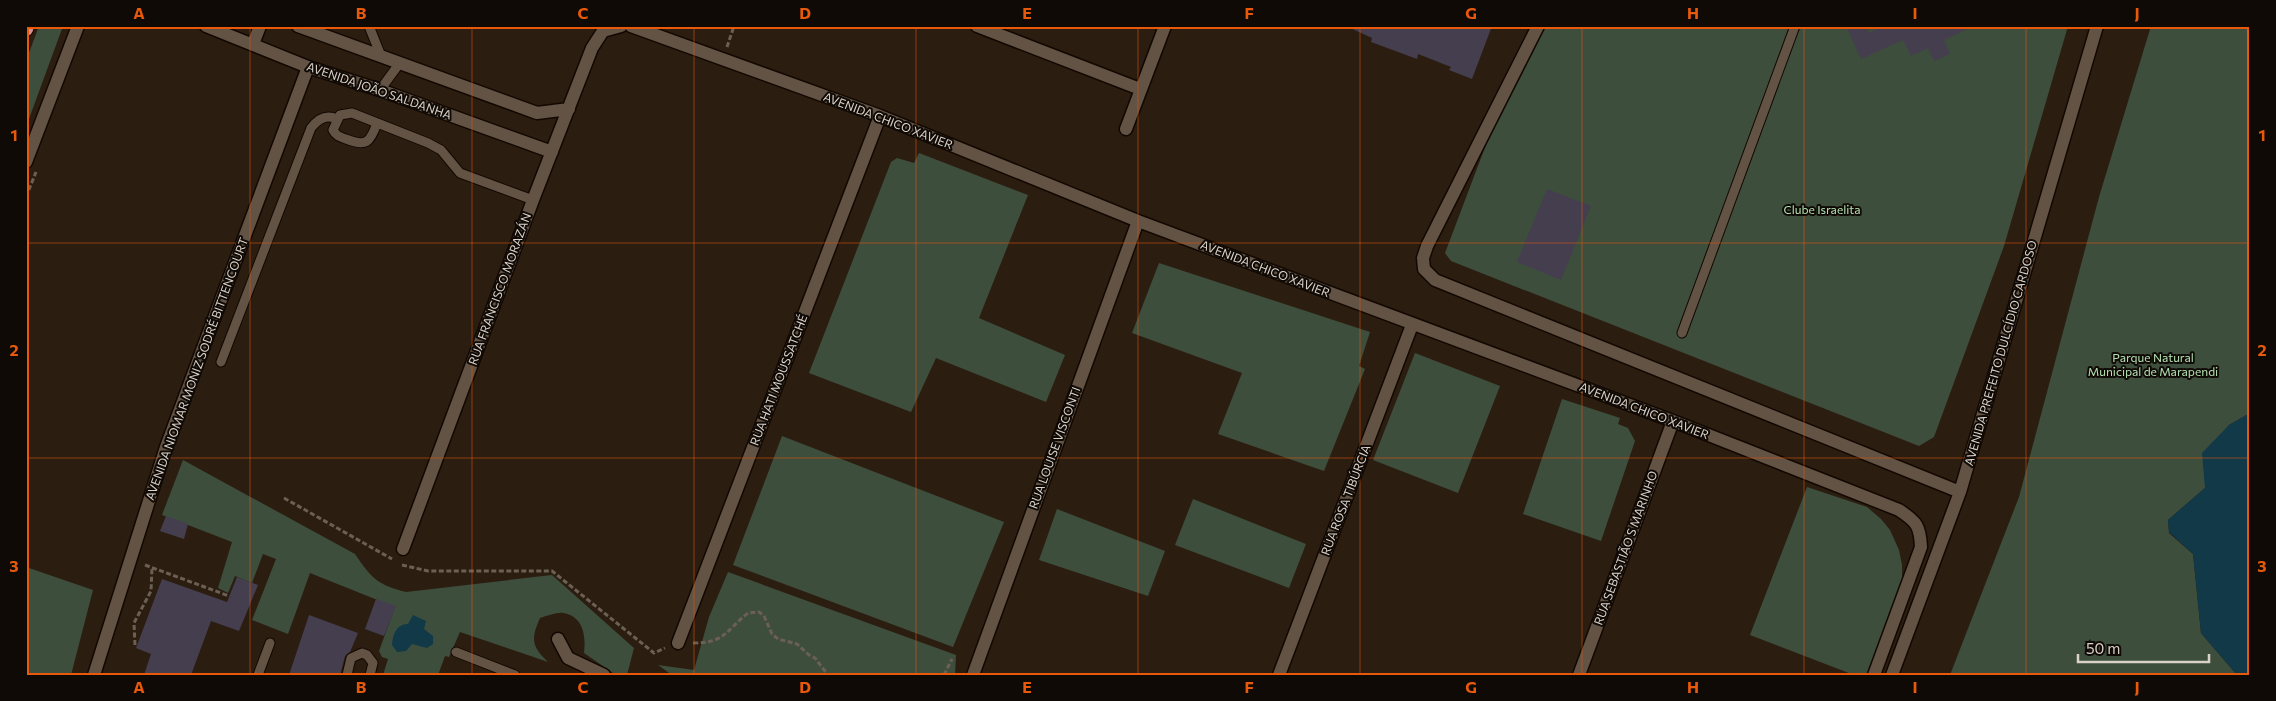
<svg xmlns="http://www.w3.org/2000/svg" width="2276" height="701" viewBox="0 0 2276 701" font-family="Commissioner,sans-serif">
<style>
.green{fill:#3e4e3d}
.water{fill:#113947}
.building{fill:#443e4f}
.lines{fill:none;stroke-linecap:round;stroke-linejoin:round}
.service-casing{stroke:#130801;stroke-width:11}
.minor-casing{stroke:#130801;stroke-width:15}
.secondary-casing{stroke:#130801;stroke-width:15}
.trunk-casing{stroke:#130801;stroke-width:16}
.path{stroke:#6c6055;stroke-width:3;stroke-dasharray:5 2.5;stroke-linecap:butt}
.service{stroke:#625345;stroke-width:9}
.minor{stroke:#625345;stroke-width:12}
.secondary{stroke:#625345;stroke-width:12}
.trunk{stroke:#d88f90;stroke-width:14}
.grid{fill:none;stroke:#e8590c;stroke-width:1;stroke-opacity:0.55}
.labels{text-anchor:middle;stroke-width:4;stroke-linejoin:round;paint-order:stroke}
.street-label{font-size:12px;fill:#dad1c9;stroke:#0f0a05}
.park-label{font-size:12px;fill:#b4e2b3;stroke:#0f0a05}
.neatline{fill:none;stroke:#e8590c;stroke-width:2}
.grid-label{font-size:16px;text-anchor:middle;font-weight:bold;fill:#e8590c}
</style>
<rect width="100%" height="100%" fill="#2b1e11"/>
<path class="green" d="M39 26H63L26 127V61Z
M1531 26H2068L2004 246 1934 437 1919 446 1451 261 1445 253Z
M2151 26H2250V413L2229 425 2205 488 2168 520 2169 533 2193 554 2201 633 2237 675H1950L2019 497 2099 197Z
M919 153 1028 195 979 318 1065 355 1046 402 936 358 911 412 809 373 891 162 897 158 914 163Z
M1159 263 1370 332 1359 366 1365 369 1324 471 1218 434 1242 373 1132 333Z
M1415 353 1500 386 1458 493 1373 460Z
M1562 399 1620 418 1618 424 1628 428 1635 441 1601 541 1523 514Z
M782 436 1004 522 953 647 733 565Z
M183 460 355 554C371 578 378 585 406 592L552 575 634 648 627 675H616L584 653C586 637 584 616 563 613 557 612 547 616 540 618 531 639 531 646 548 662L460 632 449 657 445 656 438 675H383L388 659 382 657 379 651 395 607 310 573 288 634 252 620 276 559 263 554 252 583 235 576 228 593 218 588 232 542 162 515Z
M1807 487 1867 507 1881 519 1890 530 1899 550 1902 565V587L1869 675H1854L1750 635Z
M1193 499 1306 544 1289 588 1175 545Z
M1057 509 1165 551 1148 596 1039 560Z
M26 567 93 590 71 675H26Z
M728 572 956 655 955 675H672L658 665 694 670 709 617Z"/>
<path class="water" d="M2250 413V675H2237L2201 633 2193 554 2169 532 2168 520 2205 488 2202 453 2229 425Z
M413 615 426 621 424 629 433 636V644L427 648 412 644 406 651 397 652 392 645C393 635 396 624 408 624Z"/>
<path class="building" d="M1346 26H1492L1472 79 1449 70 1451 67 1418 54 1417 59 1371 42 1372 38Z
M1846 26H1866L1869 33 1883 26H1974L1944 40 1950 54 1934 61 1928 48 1911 56 1903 40 1861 59Z
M1547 189 1591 206 1561 280 1517 262Z
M166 516 188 524 184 539 160 531Z
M237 577 258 585 239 631 211 621 191 675H144L151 654 136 648 162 579 227 602Z
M376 599 396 606 384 636 365 629Z
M309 615 358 633 350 652 345 656 340 675H289Z"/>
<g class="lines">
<g class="service-casing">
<path id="service" d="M369 26 381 56
M380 90 399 64
M377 123C370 143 366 147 346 139 340 137 336 136 333 130L340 115 352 113 428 143 441 150 460 173 533 200
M1682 333 1795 26
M221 362 311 128C318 119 326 114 337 119
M456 652 515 675
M258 675 270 643
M347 675 351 658 362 653 367 655 373 663 370 675"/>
</g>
<g class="minor-casing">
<path id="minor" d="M206 26 308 67 380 90 552 152
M298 26 537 113 569 109
M631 26 880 116 1138 221 1673 421 1899 510C1917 522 1920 526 1921 547L1874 675
M977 26 1140 89
M1538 26 1427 246 1423 258 1424 269 1435 280 1960 492
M253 44 260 26
M1126 129 1165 26
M403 549 533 200 592 48 603 31 621 26
M558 639 568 658 604 675
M678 643 880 116
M94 675 166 447 308 67
M973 675 1138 221
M1279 675 1412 325
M1579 675 1673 421
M1892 675 1960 492 2097 26"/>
</g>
<g class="secondary-casing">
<path id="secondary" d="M26 162 78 26"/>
</g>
<g class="trunk-casing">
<path id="trunk" d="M26 29 27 26"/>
</g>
<path class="path" d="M727 47 734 26
M26 197 36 172
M284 498 392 559
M145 565 229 596
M402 565 428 571H552L654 653 665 648
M693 643C726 643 726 630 748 613L759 612 764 616 772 634 778 639 797 644 809 655 815 658 828 675
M135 645 134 623 151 591 152 568
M944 675 952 659"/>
<use href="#service" class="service"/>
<use href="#minor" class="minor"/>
<use href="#secondary" class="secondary"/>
<use href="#trunk" class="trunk"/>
</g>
<path class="grid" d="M250 26V675M472 26V675M694 26V675M916 26V675M1138 26V675M1360 26V675M1582 26V675M1804 26V675M2026 26V675M26 243H2250M26 458H2250"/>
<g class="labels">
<g class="street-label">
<text transform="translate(379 91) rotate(19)" y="4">AVENIDA JOÃO SALDANHA</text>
<text transform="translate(888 121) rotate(21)" y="4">AVENIDA CHICO XAVIER</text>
<text transform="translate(1265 269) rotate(21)" y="4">AVENIDA CHICO XAVIER</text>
<text transform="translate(500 289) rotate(-70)" y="4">RUA FRANCISCO MORAZÁN</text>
<text transform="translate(2001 353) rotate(-74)" y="4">AVENIDA PREFEITO DULCÍDIO CARDOSO</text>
<text transform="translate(197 369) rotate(-70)" y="4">AVENIDA NIOMAR MONIZ SODRÉ BITTENCOURT</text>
<text transform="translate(779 380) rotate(-69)" y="4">RUA HATI MOUSSATCHÉ</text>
<text transform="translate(1644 411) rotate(21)" y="4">AVENIDA CHICO XAVIER</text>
<text transform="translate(1055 448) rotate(-70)" y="4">RUA LOUISE VISCONTI</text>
<text transform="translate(1346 500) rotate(-69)" y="4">RUA ROSA TIBÚRCIA</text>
<text transform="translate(1626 548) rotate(-70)" y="4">RUA SEBASTIÃO S MARINHO</text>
</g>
<g class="park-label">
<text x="1822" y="214">Clube Israelita</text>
<text x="2153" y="362">Parque Natural<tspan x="2153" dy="14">Municipal de Marapendi</tspan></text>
</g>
</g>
<rect width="2276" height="701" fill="none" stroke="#0f0a05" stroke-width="55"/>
<path d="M2078 654v8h131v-8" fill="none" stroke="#dad1c9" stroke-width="2.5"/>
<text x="2086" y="654" font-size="15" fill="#dad1c9" stroke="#0f0a05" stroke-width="4" paint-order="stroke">50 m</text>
<rect x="28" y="28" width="2220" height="646" class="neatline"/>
<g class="grid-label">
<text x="139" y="19">A</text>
<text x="361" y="19">B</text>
<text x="583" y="19">C</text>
<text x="805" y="19">D</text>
<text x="1027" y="19">E</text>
<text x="1249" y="19">F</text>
<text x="1471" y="19">G</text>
<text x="1693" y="19">H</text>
<text x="1915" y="19">I</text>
<text x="2137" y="19">J</text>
<text x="14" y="141">1</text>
<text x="2262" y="141">1</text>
<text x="14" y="356">2</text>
<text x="2262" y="356">2</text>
<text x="14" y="572">3</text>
<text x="2262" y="572">3</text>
<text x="139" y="693">A</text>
<text x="361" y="693">B</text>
<text x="583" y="693">C</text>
<text x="805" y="693">D</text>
<text x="1027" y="693">E</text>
<text x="1249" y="693">F</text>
<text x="1471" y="693">G</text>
<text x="1693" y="693">H</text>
<text x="1915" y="693">I</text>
<text x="2137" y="693">J</text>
</g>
</svg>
